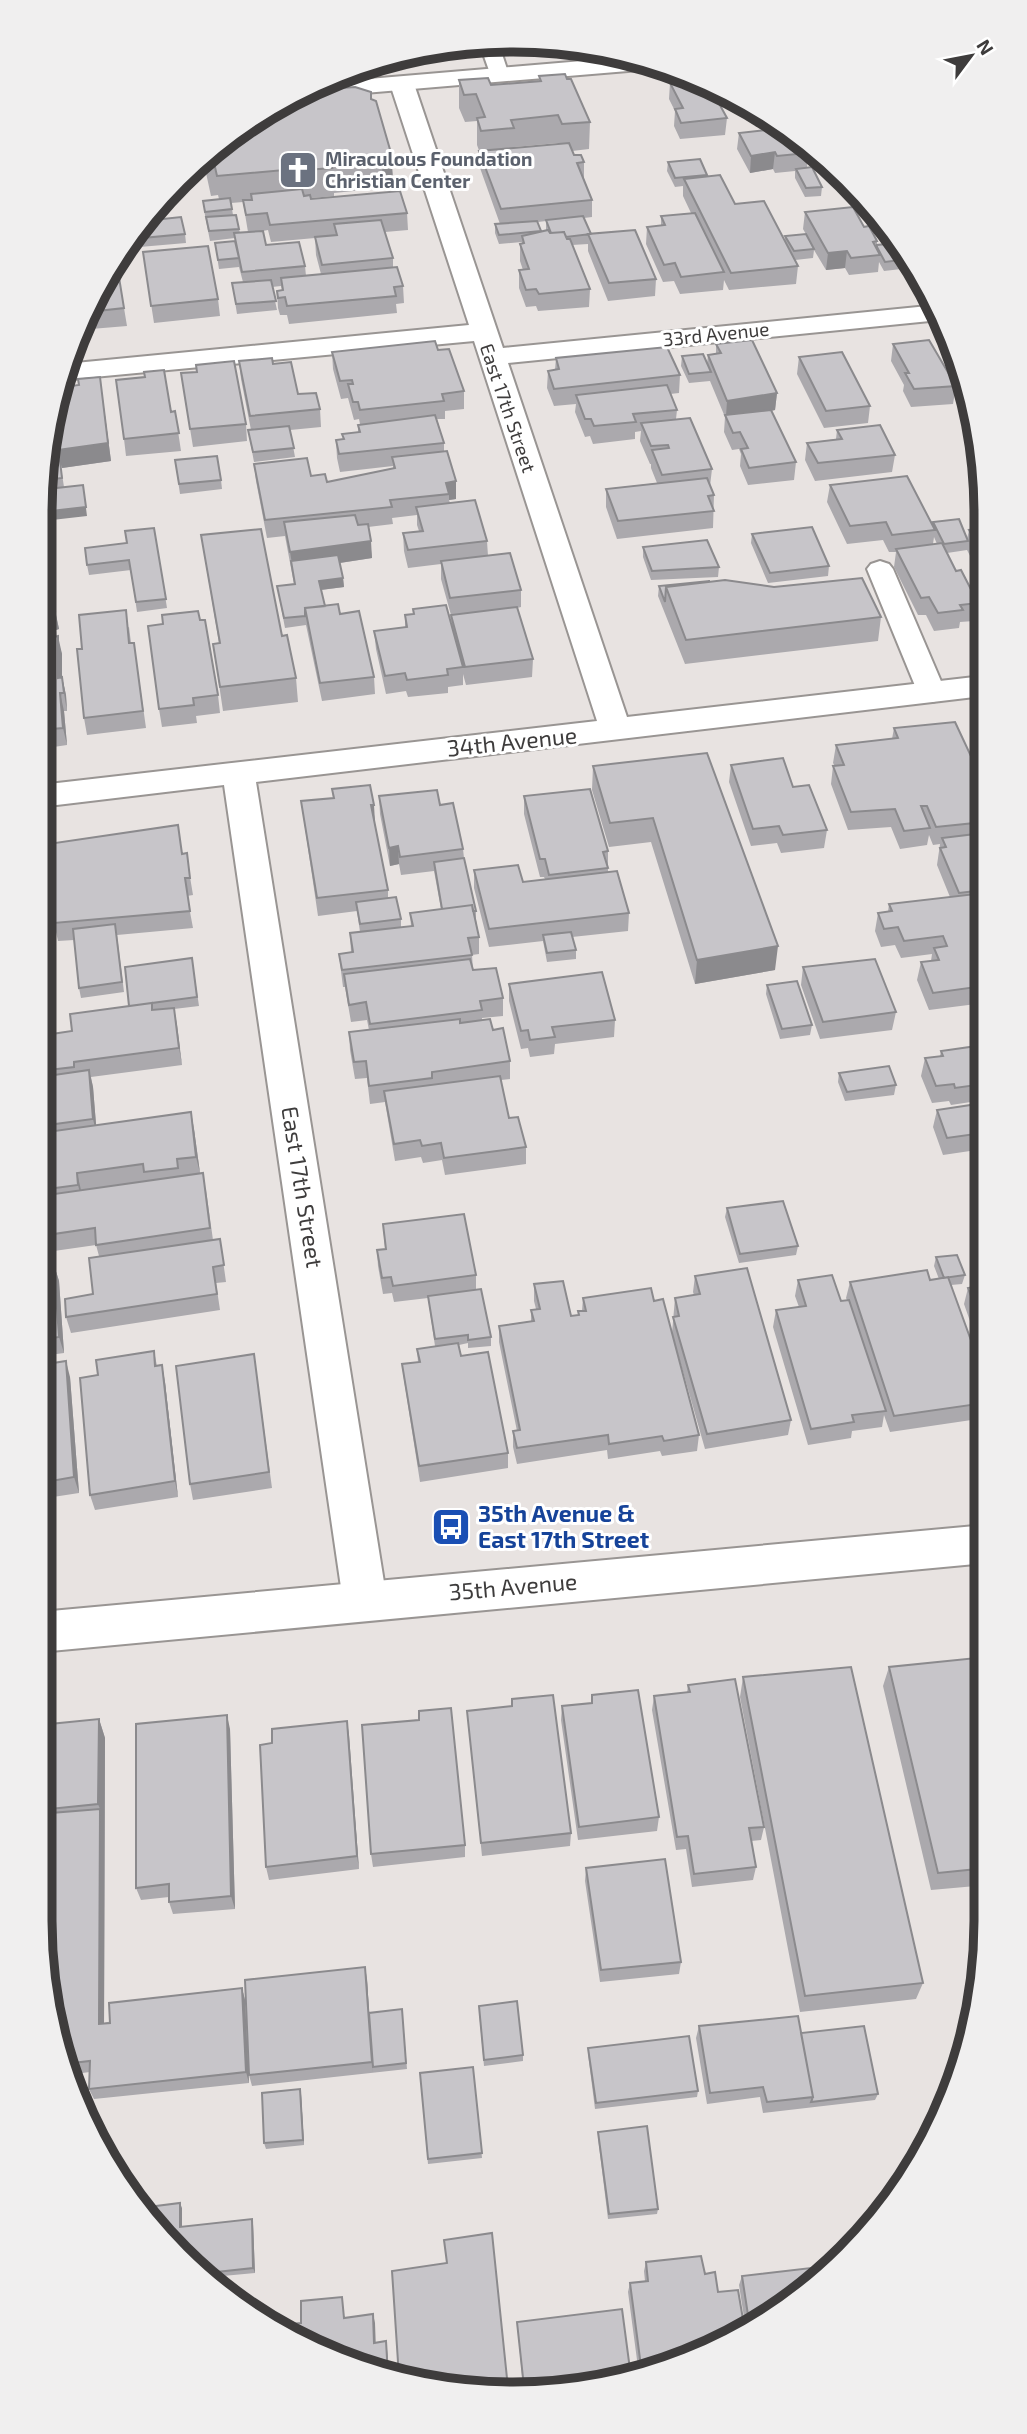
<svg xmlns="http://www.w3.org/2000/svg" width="1027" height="2434" viewBox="0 0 1027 2434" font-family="'Exo 2',sans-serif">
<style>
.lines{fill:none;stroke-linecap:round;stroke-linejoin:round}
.lane-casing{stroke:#999593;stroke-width:4}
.street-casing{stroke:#999593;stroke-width:4}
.secondary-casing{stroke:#999593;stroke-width:4}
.lane{fill:#fff;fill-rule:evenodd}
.street{fill:#fff;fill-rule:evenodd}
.secondary{fill:#fff;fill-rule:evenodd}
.wall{fill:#aba9ad;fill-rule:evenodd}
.shaded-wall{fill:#8b8a8d}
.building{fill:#c7c5c9;stroke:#8b8a8d;stroke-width:2}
.labels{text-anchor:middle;stroke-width:6;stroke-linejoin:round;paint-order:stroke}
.far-worship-label{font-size:19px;font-weight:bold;fill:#5b616d;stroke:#fff;text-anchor:start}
.far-street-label{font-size:19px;fill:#3e3c3c;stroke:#fff}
.street-label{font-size:23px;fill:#3e3c3c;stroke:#fff}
.transit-label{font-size:23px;font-weight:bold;fill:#164399;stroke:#fff;text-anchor:start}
.rim{fill:none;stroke:#3e3c3c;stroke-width:9}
</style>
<rect width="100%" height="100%" fill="#e8e3e1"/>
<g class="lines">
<g class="lane-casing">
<path id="lane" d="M479 42H498L509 75 506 79H492Z
M880 561 889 564 893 569 946 693 942 699 932 702 922 699 918 693 867 569 871 564Z"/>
</g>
<g class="street-casing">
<path id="street" d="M402 77 410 79 414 84 503 348 938 305 943 319 940 320 508 363 627 717 983 676V696L256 782 387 1601 380 1615 365 1621 350 1615 343 1601 224 785 40 807V785L597 721 474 341 62 380 65 364 469 325 390 84 394 79Z"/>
</g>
<g class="secondary-casing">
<path id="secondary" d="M630 57 662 64 652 69 305 98 296 94 321 83Z
M986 1525V1563L40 1652V1612Z"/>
</g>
<use href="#lane" class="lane"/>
<use href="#street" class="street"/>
<use href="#secondary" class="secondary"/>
</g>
<path class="wall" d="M482 41V46L425 51Z
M539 76 590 122 589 149 572 151 574 155 584 162V179L592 200V217L584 218 590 234 656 279 655 296 608 301 588 251V244L572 245 590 289 589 307 538 311 536 306 526 307 519 288V270H523L520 261V244L522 243V242L499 244 495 233V224H500L480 168V153L477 145V121L465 122 459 108V80L491 85 539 81ZM558 143V144L514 148V147ZM546 221V230L541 231 538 222Z
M670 83 727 118 725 135 680 139 674 126 675 111 669 99Z
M725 95 777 120 781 124 756 127 749 113 735 114Z
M371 99 391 153 393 180 383 188 334 193V196L311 198V199L407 213 408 230 385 232 393 258V267L403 286 404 303 396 304 397 313 289 324 287 315H280L278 308 277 291 282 290 281 286 272 287 277 310 237 314 232 283 243 282 239 267 219 269 215 243 235 241V238L210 241 204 210 219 199 218 195 211 196 203 159 225 138ZM243 202 248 232 240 233 239 229 233 215 231 203ZM268 230 271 242 315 238 316 255 321 274 306 276 305 266 266 245 263 231Z
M739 133 808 153 807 167 822 187 821 196 805 197 795 178V171L775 173 773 169 750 173 737 149Z
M819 157 837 173 828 174Z
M668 162 707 175V177L735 204 785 241V236H807L803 229 805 212 864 227 877 241V245L897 243 911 263 910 268 884 271 879 262 878 272 849 275 845 268 826 270 814 250 813 258 795 260 798 266 796 284 729 290 724 280 723 290 680 294 674 281 663 282 646 244 647 227 661 226V216L691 213 683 196V186L675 187 667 171Z
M144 221 185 234 186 243 128 248V244Z
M143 252 218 299 220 316 154 323Z
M103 277 124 308 127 326 79 330Z
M950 342 960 378 947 355Z
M716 344 777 393 775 410 771 411 796 462 794 480 748 485 740 466 741 454 739 449 732 450 724 432 725 417 710 381 689 383 681 366 682 356 707 364 708 355 716 354Z
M893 344 956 386 953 404 911 407 903 391 904 385 891 361Z
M438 350 464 391V409L445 411V419H437L444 443V452L456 481V499L449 500 450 503 487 541 488 556 521 590V607L517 608 533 659 532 677 466 685 463 674V685L448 687V693L408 697 406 691 386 694 376 649 374 631 405 627V615L413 614V609L452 625 451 615 441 579V564L408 568 404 551 403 533 419 531 417 525V515L392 518 393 524 368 527 372 558 340 563 343 578 344 587 321 590 325 606 340 614 374 677 375 694 322 701 306 625 285 628 277 586 294 584 285 536 267 538 256 481 254 464 311 476 327 482 393 468V466L340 472 337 458 336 440 343 439 342 434 358 433V425L360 424 359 419 354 420 348 398 341 399 333 369 332 352Z
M799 357 870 406 868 423 824 428 797 374Z
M556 358 680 375 679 393 670 394 677 410 676 419 712 469 710 486 714 495 713 528 617 539 606 507V489L657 483 651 468V464H650L640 441 641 431 635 432V439L593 444 590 436 585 437 575 412 576 404 554 406 547 388 548 371 555 370Z
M239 361 273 364 298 394 320 409 321 427 290 430 295 457 254 462 248 430H251L241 379Z
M181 373 246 424 247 441 193 447Z
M100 377 111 461 62 468 60 461 58 462 60 461 64 487 48 489 46 477 56 462 53 437 65 400 79 385Z
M175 411 181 451 126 456 124 439 171 412Z
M837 430 895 455 892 472 815 481 805 460 807 443 836 439Z
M175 460 221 480 222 489 180 494Z
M830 485 932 524 967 539 969 530 983 529V581L967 550 947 553 956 571 978 603 974 621 960 622 959 628 934 631 926 615H918L894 567 896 552H889L883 540 847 544 827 502ZM934 537 937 544H933Z
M44 490 48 534 40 535V514Z
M154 528 167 608 137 612 131 570 89 575 87 565Z
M752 534 829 566 828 576 768 583 751 543Z
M201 535 282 636 296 678 298 702 223 711 213 644 219 643Z
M40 543H49L53 572 40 573Z
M643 547 719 567 718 577 651 580 643 557Z
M40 576 44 585H50L59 629 56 630V636L62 654V677L66 695 67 711H64L67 745 40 749Z
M710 581 881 617 878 641 685 664 658 596 659 586Z
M200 620 218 695 220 713 196 716 197 723 162 727 159 709Z
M129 627 131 643H134L146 728 87 735 84 718 82 649Z
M894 728 984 784V1003L929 1010 917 980 921 962 931 961 932 954 901 958 895 945 881 947 875 931 878 913 888 912 889 904 950 897 937 865 940 844 933 845 929 835 927 845 900 849 891 827 848 830 831 784 833 766H835L833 763 836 745 892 739Z
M707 753 775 970 695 984 651 842 609 847 592 790 593 766Z
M731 765 793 787 827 830 824 848 781 853 777 843 751 846 729 782Z
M332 789 375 822 374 823 388 890V898L401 919V927L411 926 410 913 441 909 434 871 401 875 399 864 390 866 380 814 379 796 440 805 463 849 464 858 476 911V920L479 937V954L472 955 473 970 503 998V1016L482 1018V1021L493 1030 510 1061V1079L501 1080 509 1118 526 1147V1164L445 1175 442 1160 423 1163 421 1157 395 1161 385 1102 370 1104 367 1078 355 1079 350 1050 349 1032 369 1030 367 1020 351 1022 345 987H343L341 971 339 954 351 952 350 933 360 932 357 911 318 916 301 801 333 798Z
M524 796 608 851V872L629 913 628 931 572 937 576 950V959L547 962 543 941 489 947 474 888V870L523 882 545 879 544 877H540L524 814Z
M182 854 189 871 193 895 187 896 193 928 117 935 124 992 81 998 79 988 74 940 58 941 54 923Z
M40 870 43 903H40Z
M192 958 199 1006 174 1009 182 1065 91 1077 93 1087 96 1125 194 1129 200 1173 181 1176 206 1190 213 1240 220 1239 226 1282 216 1283 220 1310 71 1333 66 1317 93 1294 99 1256 96 1245 40 1253V1017L49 1034 72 1031 130 1006ZM146 1181 81 1191V1190Z
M803 967 896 1012 892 1030 820 1039 801 985Z
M509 984 615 1020 614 1037 555 1044 554 1054 530 1057 528 1048 521 1049 509 1001Z
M767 985 812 1025 810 1035 780 1039 766 994Z
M984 1045V1100L951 1105 949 1101 932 1103 921 1076 925 1058 940 1056 941 1051Z
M839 1073 896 1085 894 1095 845 1101 838 1082Z
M984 1103 985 1181 982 1182 970 1151 943 1155 933 1127 937 1110Z
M727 1208 798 1246 796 1255 739 1263 725 1217Z
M383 1224 476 1275V1289L491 1337V1346L468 1348V1343L459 1345 461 1356 508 1453V1468L420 1482 404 1380 402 1364 418 1362 417 1349 435 1346 428 1298 394 1302 392 1293 383 1294 378 1266 377 1250 385 1249Z
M936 1257 965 1275 962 1284 951 1285 985 1379V1418L890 1432 884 1415 882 1427 852 1431 851 1438 808 1445 773 1327 776 1310 799 1307 795 1296 798 1280 841 1301 847 1300 846 1298 850 1282 930 1280 939 1279 934 1266Z
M54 1265 59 1281 64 1353 42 1356 40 1351V1267Z
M695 1276 791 1420 788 1435 705 1449 672 1333 675 1298 694 1295 693 1292Z
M534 1284 571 1316 578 1315V1311H582L583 1298 654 1301 699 1435 697 1451 662 1456 660 1451 608 1459 607 1450 517 1464 513 1447V1431H517L499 1342V1326L531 1321V1310L536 1309 534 1301Z
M985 1285V1364L964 1304 968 1288Z
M154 1351 157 1366 165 1382 178 1497 95 1510 90 1495Z
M254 1354 272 1488 193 1500 190 1484Z
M40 1365 70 1377 79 1493 40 1499Z
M986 1657 987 1885 931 1890 883 1686 889 1667Z
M743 1677 923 1983 916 1999 800 2012 740 1697Z
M688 1685 764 1827 761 1840 751 1841 756 1867 753 1880 692 1887 686 1849 676 1850 652 1710 654 1696 687 1693Z
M592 1695 659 1817 657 1831 578 1840 561 1720 562 1706 591 1703Z
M512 1699 571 1833 570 1846 482 1856 467 1711 512 1706Z
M99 1719 105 1738 104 2023 242 1988 245 2000 249 2083 94 2099 89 2089 90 2072 66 2075V2073L48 1967 51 1827 40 1829V1725Z
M419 1720 465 1845V1857L373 1867 371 1854Z
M347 1721 359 1869 269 1880 266 1867 272 1743Z
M230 1729 235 1909 173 1914 169 1902V1897L141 1900 136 1888Z
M586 1868 681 1962 679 1974 600 1982 585 1881Z
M367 1979 369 2013 402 2009 407 2069 252 2086 249 2075Z
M479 2012 523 2055V2061L484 2066Z
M699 2026 801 2033 878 2094 875 2100 763 2113 760 2097 707 2104 696 2038Z
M588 2048 698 2091 697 2097 595 2109 588 2054Z
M473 2067 482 2158 428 2164 420 2073Z
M301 2094 304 2145 266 2149 264 2143Z
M598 2132 658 2209 657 2214 608 2219 598 2138Z
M182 2208V2227L253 2224 255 2273 212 2277 157 2232Z
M646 2262 705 2274 718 2292 695 2358 639 2375 628 2292 630 2283 645 2281 644 2271Z
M742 2276 776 2314 746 2330 739 2285Z
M517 2322 606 2385 523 2387Z"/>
<path class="shaded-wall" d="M775 152 773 169 750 173 751 156Z
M391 153 393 180 383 188 382 161Z
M847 251 845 268 826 270 828 253Z
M100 377 111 461 62 468 60 461 56 462 52 444H55L53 435 54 431Z
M777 393 775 410 727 418 726 416 727 401Z
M456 481V499L449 500V494L446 483Z
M83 485 87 516 52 520 51 511Z
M44 490 48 534 45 516 43 497Z
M371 541 372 558 293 570 290 552Z
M343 578 344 587 320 590 319 581Z
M55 611 59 629 56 630 58 655 54 637 52 612Z
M58 636 62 654V696L58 678Z
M62 677 66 695 67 711 64 693Z
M60 693 64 711 67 745 63 728Z
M371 805H374L375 822 372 823Z
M398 846 399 864 390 866 389 848Z
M40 870 42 876 43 903 40 891Z
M44 917 48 934 50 961 40 963V944Z
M778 946 775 970 695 984 697 960Z
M174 1008 177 1025 182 1065 179 1048Z
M45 1017 49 1034 45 1035Z
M89 1070 93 1087 97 1136 93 1119Z
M191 1112 194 1129 200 1173 196 1157Z
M77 1173 81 1190 82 1201 78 1185Z
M54 1265 59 1281 64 1353 59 1337Z
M66 1361 70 1377 79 1493 74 1477Z
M162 1365 165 1382 178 1497 175 1481Z
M227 1715 230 1729 235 1909 231 1896Z
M99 1719 105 1738 104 2035 99 2024 100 1809 98 1804Z
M347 1721 349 1735 359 1869 357 1856Z
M365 1967 367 1979 373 2073 372 2062Z
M242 1988 245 2000 249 2083 246 2072Z
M300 2089 301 2094 304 2145 303 2140Z
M180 2203 182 2208V2232L180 2227Z
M252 2219 253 2224 255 2273 253 2268Z
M373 2314 375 2323 376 2351 374 2343Z
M386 2341 387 2349 389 2375H388Z"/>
<path class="building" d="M565 74 567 79H571L590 122 562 124 558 115 511 120 514 128 481 131 477 118 485 117 476 94 464 95 459 80 488 78 491 85 541 81 539 76Z
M696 81 710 87 727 118 681 123 675 109 683 108 670 83Z
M355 87 371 92V99L376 101 391 153 382 161 331 166 332 168 306 170V168L217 176 215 167 208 168 205 157 225 138 300 91Z
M786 128 802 142 808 153 777 156 775 152 751 156 739 133Z
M569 143 574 155H581L584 162 577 163 592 200 501 209 479 151Z
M700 159 707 175 675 178 668 162Z
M812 167 822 187 806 188 796 169Z
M720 175 735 204 764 201 798 266 731 273 684 179Z
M302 189 304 196 310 195 311 199 400 191 407 213 270 225 267 213 246 215 243 200H252L251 194Z
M230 198 232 209 205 212 203 201Z
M853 207 864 227 869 226 877 241 873 242 880 255 851 258 847 251 828 253 805 212Z
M695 213 724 272 681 277 675 263 664 265 647 227 665 225 661 216Z
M236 215 239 229 209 231 206 217Z
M583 216 591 234 566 237 564 232 551 233 546 220Z
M181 217 185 234 131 239 144 221Z
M381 220 393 258 322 265 315 237 337 235 334 224Z
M537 221 541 231 499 235 495 224Z
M548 230 550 233 564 232 567 239H570L590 289 539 294 536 289 526 290 519 270 529 269 520 244 524 243 522 236Z
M635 230 656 279 609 283 588 234Z
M263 231 266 245 299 242 305 266 242 272 234 233Z
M806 234 814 249 794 251 785 236Z
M235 241 239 258 218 260 215 243Z
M897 243 908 259 885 262 877 247V245Z
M208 246 218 299 151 306 143 252Z
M116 259 124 308 88 312 103 277Z
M397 267 403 286 394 287 396 296 287 306 285 297 278 298 277 291 283 290 281 278Z
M271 280 276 301 236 304 232 283Z
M752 340 777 393 727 401 708 355 721 353 716 344Z
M929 340 956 386 914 389 905 373H909L893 344Z
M435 341 438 350 449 349 464 391 442 394 444 401 360 410 358 402H353L348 384H353L352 380 340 381 332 352Z
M667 347 680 375 554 389 548 371 559 369 556 358Z
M842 352 870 406 826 411 799 357Z
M703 354 711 372 689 374 682 356Z
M272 358 273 364 291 362 298 394 316 393 320 409 250 416 239 361Z
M234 361 246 424 190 429 181 373 197 372 196 365Z
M164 370 171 412 175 411 179 433 124 439 116 380 145 377 144 372Z
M100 377 108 443 58 450 57 444H52V442L53 437 57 436 56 431H54L59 401 65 400 63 387 79 385 78 379Z
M667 385 677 410 633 414 636 422 594 426 591 419H585L576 395Z
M771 410 796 462 749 468 741 449 748 448 740 432 733 433 725 415Z
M435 415 444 443 339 454 336 440 344 439 342 434 360 432 358 425Z
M690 418 712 469 662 475 652 450 669 448 668 445 651 446 641 423Z
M880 425 895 455 818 463 807 443 842 439 837 430Z
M289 426 294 448 253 452 248 430Z
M447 451 456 481 446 483 449 494 390 500 392 507 265 520 254 464 307 458 311 476 325 474 327 482 395 468 392 457Z
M217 456 221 480 179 484 175 460Z
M60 461 62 478 46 480 49 462Z
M907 476 935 530 892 535 886 522 850 526 830 485Z
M707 478 714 495 708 496 714 511 618 521 606 489Z
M83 485 86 507 51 511 48 489Z
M43 497 45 516 40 517V514Z
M475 500 487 541 408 550 403 533 423 531 416 507Z
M355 515 358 525 368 524 371 541 290 552 284 522Z
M959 519 968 541 944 544 933 522Z
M812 527 829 566 770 573 752 534Z
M154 528 166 599 136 602 129 560 87 565 85 548 127 543 125 531Z
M261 529 282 636 287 635 296 678 220 687 213 644 220 643 201 535Z
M983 529V556L969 530Z
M707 540 719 567 652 571 643 547Z
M40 543H49L51 562 40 564Z
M942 543 956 571 961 570 978 603 960 605 963 610 938 613 929 597 921 598 896 549Z
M510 553 521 590 450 598 441 561Z
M338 555 343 578 319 581 325 606 305 608V616L284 618 277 586 295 584 291 561Z
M40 576H42L43 585H50L55 611 52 612 54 637 58 636V678L62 677 64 693H60L63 728 40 730Z
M862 578 881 617 686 640 666 587 725 580 774 587Z
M710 581 666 587 665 602 659 586Z
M338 604 340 614 359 611 374 677 320 683 305 608Z
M446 605 463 667 447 669 448 675 407 680 405 673 385 676 374 631 407 627 405 615 414 614 413 609Z
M517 607 533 659 465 667 451 615Z
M126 610 129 643H134L143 711 84 718 77 649H82L79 615Z
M198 611 200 620H205L218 695 193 698 194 705 159 709 148 626 163 624 162 615Z
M955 722 984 784V822L936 827 927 806H921L930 828 904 831 895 809 851 812 833 766 844 765 836 745 898 738 894 728Z
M707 753 778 946 697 960 653 818 610 823 593 766Z
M783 758 793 787 809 785 827 830 783 835 779 826 753 829 731 765Z
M370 785 374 805H371L388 890 317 898 301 801 334 798 332 789Z
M590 789 608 851 603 852 608 868 549 875 545 859H540L524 796Z
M437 790 440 805 453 803 463 849 400 857 398 846 389 848 379 796Z
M178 825 182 854 187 853 190 878H185L190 911 54 923 48 844Z
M984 833V890L959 893 940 848 946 847 942 838Z
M464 858 476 911H473L472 905 442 909 434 862Z
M518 865 523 882 617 871 629 913 489 929 474 870Z
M984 893V986L933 993 921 962 939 960 934 948 947 946 943 936 904 941 898 927 884 929 878 913 892 911 889 904Z
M396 897 401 919 360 924 356 902Z
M472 905 479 937 468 938 472 955 342 970 339 954 353 952 350 933 413 926 410 913Z
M40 917H44L45 944H40Z
M115 924 122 982 79 988 73 929Z
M571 932 576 950 547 953 543 935Z
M192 958 197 997 129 1006 125 967Z
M470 959 473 970 496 968 503 998 480 1001 482 1010 370 1024 366 1002 349 1005 344 974Z
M875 959 896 1012 823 1022 803 967Z
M602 972 615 1020 552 1027 555 1037 530 1040 528 1030 521 1031 509 984Z
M797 981 812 1025 782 1029 767 985Z
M152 1003V1010L174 1008 179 1048 74 1062V1067L40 1071V1017H45V1035L72 1031 70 1014Z
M460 1019V1023L490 1019 493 1030 503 1028 510 1061 432 1072V1078L369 1086 366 1061 354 1062 349 1032Z
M984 1045V1084L955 1088 954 1084 936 1086 925 1058 943 1056 941 1051Z
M889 1066 896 1085 847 1092 839 1073Z
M89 1070 93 1119 40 1126V1077Z
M500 1076 509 1118 518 1117 526 1147 444 1158 441 1143 422 1146 420 1140 394 1144 384 1091Z
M984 1103 985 1160 975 1134 947 1138 937 1110Z
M191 1112 196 1157 177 1159 178 1168 144 1172 143 1164 77 1173 78 1185 40 1190V1133Z
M203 1173 210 1228 96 1245 95 1228 40 1236V1196Z
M783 1201 798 1246 740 1254 727 1208Z
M464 1214 476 1275 393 1286 391 1277 382 1278 377 1250 386 1249 383 1224Z
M220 1239 224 1265 213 1267 217 1294 66 1317 65 1299 93 1294 89 1258Z
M957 1255 965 1275 944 1278 936 1257Z
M54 1265 59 1337 40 1340V1267Z
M747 1268 791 1420 707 1434 673 1317 679 1316 675 1298 700 1294 695 1276Z
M927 1270 930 1280 948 1277 985 1379V1403L894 1416 850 1282Z
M832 1275 841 1301 849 1300 886 1411 852 1415 854 1422 811 1429 776 1310 806 1306 798 1280Z
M563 1281 571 1316 579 1315 578 1311H586L583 1298 651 1288 654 1301 663 1299 699 1435 664 1441 662 1436 609 1444 608 1435 517 1448 513 1431 520 1430 499 1326 534 1321 531 1310 540 1309 534 1284Z
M985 1285V1334L968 1288Z
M481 1289 491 1337 468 1340V1335L435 1339 428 1296Z
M458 1343 461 1356 488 1352 508 1453 419 1466 402 1364 420 1362 417 1349Z
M154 1351 155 1366 162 1365 175 1481 90 1495 80 1378 98 1375 96 1360Z
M254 1354 269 1472 190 1484 176 1366Z
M66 1361 74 1477 40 1483V1365Z
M986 1657 987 1868 938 1873 889 1667Z
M851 1667 923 1983 805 1996 743 1677Z
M735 1679 764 1827 749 1828 756 1867 694 1874 688 1836 677 1837 654 1696 690 1692 688 1685Z
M638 1690 659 1817 579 1827 562 1706 592 1703V1695Z
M553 1695 571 1833 481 1843 467 1711 512 1706V1699Z
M451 1708 465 1845 371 1854 362 1725 419 1720V1711Z
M227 1715 231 1896 169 1902V1884L136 1888V1724Z
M99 1719 98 1804 40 1810V1725Z
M347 1721 357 1856 266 1867 260 1745 272 1743V1729Z
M100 1809 99 2024 110 2023 109 2003 242 1988 246 2072 89 2089 90 2061 64 2064 48 1967 51 1813Z
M665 1859 681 1962 601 1970 586 1868Z
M365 1967 372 2062 249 2075 245 1980Z
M517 2001 523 2055 484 2060 479 2006Z
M402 2009 406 2063 373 2067 369 2013Z
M798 2016 813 2097 767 2102 763 2087 710 2093 699 2026Z
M864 2026 878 2094 811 2102 813 2097 801 2033Z
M689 2036 698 2091 596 2103 588 2048Z
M473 2067 482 2153 428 2159 420 2073Z
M300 2089 303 2140 264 2143 262 2093Z
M647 2126 658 2209 609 2214 598 2132Z
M180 2203V2227L252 2219 253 2268 207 2273 157 2232 140 2208Z
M492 2233 508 2388 451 2390 399 2377 392 2271 447 2263 444 2240Z
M701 2256 705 2274 715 2272 718 2292 738 2290 745 2331 695 2358 642 2374 630 2283 648 2281 646 2262Z
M828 2266 776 2314 750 2328 742 2276Z
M342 2297 344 2318 373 2314 374 2343 386 2341 388 2375 362 2369 283 2333 282 2325 301 2323V2301Z
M622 2309 631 2377 606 2385 524 2387 517 2322Z"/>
<defs>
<g id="church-square" transform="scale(2.0125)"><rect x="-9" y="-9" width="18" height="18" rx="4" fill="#6b7280" stroke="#fff"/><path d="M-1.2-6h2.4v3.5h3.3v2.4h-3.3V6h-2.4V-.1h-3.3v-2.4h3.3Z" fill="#fff"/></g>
<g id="bus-square" transform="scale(2.0125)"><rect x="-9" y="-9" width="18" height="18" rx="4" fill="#1a4fb4" stroke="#fff"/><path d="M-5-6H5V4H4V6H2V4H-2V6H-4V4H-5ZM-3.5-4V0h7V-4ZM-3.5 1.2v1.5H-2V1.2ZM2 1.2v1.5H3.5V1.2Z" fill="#fff"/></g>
</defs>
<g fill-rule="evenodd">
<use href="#church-square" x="298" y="170"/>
<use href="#bus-square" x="451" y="1527"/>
</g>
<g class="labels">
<g class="far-worship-label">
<text x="325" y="166">Miraculous Foundation<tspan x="325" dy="22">Christian Center</tspan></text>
</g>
<g class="far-street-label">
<text transform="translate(716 334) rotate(-6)" y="7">33rd Avenue</text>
<text transform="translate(508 408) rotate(71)" y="7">East 17th Street</text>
</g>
<g class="street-label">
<text transform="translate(512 742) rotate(-6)" y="8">34th Avenue</text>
<text transform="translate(302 1187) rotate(81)" y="8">East 17th Street</text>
<text transform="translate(513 1587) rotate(-5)" y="8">35th Avenue</text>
</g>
<g class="transit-label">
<text x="478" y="1522">35th Avenue &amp;<tspan x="478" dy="26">East 17th Street</tspan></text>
</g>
</g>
<path d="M0 0H1027V2434H0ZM513 52H513A461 461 0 0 1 974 513V1921A461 461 0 0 1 513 2382H513A461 461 0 0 1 52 1921V513A461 461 0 0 1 513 52Z" fill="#f0efef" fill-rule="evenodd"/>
<path class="rim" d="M513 52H513A461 461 0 0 1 974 513V1921A461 461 0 0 1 513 2382H513A461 461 0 0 1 52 1921V513A461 461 0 0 1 513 52Z"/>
<g transform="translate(971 56) rotate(58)" stroke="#ffffff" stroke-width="5" paint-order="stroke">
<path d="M0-5L12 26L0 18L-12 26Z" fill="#3e3c3c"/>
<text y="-10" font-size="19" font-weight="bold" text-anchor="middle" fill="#3e3c3c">N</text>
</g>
</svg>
